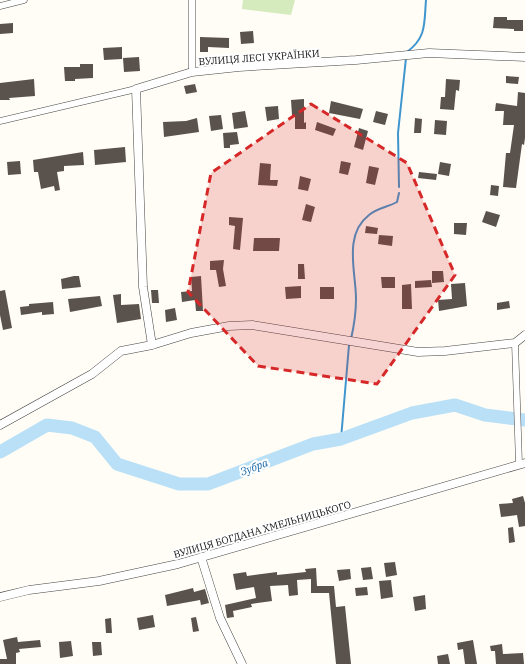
<svg xmlns="http://www.w3.org/2000/svg" width="525" height="664" viewBox="0 0 525 664" font-family="'IBM Plex Serif',serif">
<style>
.green{fill:#d5ebbd}
.lines{fill:none;stroke-linecap:round;stroke-linejoin:round}
.stream{stroke:#3f96cf;stroke-width:2}
.river{stroke:#b9e0f7;stroke-width:13}
.building{fill:#5a524d}
.minor-casing{stroke:#444;stroke-width:7}
.tertiary-casing{stroke:#444;stroke-width:9}
.minor{stroke:#fff;stroke-width:6}
.tertiary{stroke:#fff;stroke-width:8}
.marked{fill:#d62828;fill-opacity:0.2;stroke:#d62828;stroke-width:3;stroke-dasharray:8 5;stroke-linejoin:round}
.labels{text-anchor:middle;stroke-width:4;stroke-linejoin:round;paint-order:stroke}
.street-label{font-size:10px;fill:#111;stroke:#fff}
.water-label{font-size:11px;font-style:italic;fill:#1768a6;stroke:#fff}
</style>
<rect width="100%" height="100%" fill="#fffdf5"/>
<path class="green" d="M243 0H295L291 15 242 9Z"/>
<g class="lines">
<path class="stream" d="M407 52C427 37 424 23 426 0
M399 187 398 133 406 58
M351 339C354 326 356 313 356 299 356 272 343 235 369 215 377 208 388 207 397 202L399 193
M341 439 349 345"/>
<path class="river" d="M0 452 47 425 72 428 95 437 117 464 179 484H208L313 444 341 439 412 413 455 405 485 415 525 420"/>
</g>
<path class="building" d="M494 17H507V20H523V31H514V29L493 28Z
M13 23V33L0 34V24Z
M253 31 254 43 241 44 240 32Z
M200 37 229 38V48L208 47V52H200Z
M122 47V59L104 60 103 48Z
M139 57 140 71 124 72 123 58Z
M80 64H93V78L75 79V81H65L64 67H80Z
M506 76 519 77 518 84 506 83Z
M34 79 35 96 9 98 10 100H0V83Z
M446 79 460 80 459 91 456 90 454 110 440 109 441 97H445Z
M195 84 197 92 186 94 184 86Z
M518 92 525 93V138L524 145 522 144 516 188 503 187 506 153H510L514 125H503L504 111H495L496 103 517 106Z
M304 99V123L306 122V129H295V115H292L291 100Z
M331 101 363 109 360 119 329 113Z
M278 106 279 119 267 121 265 107Z
M245 111 248 127 234 129 232 113Z
M376 111 388 114 385 125 373 122Z
M221 115 223 129 211 131 209 116Z
M197 118 199 132 164 137 163 122 186 121Z
M415 118 422 119 421 133H414Z
M435 120 447 121 446 135 434 134Z
M317 122 336 129 333 136 315 130Z
M359 128 368 131 363 150 354 147Z
M237 132 239 144 230 145V148H224L223 133Z
M125 147 126 162 95 165 94 150Z
M83 152 84 165 64 166V171L57 172 60 190 55 191 54 186 41 189 38 172H34L33 160Z
M20 161 21 174 8 175 7 162Z
M341 161 351 163 348 175 339 173Z
M440 162 451 164 449 176 438 174Z
M260 163 271 164 270 180H278L277 186 258 185Z
M369 166 379 168 375 185 366 183Z
M419 172 437 174 436 180 418 178Z
M300 176 311 179 308 191 298 189Z
M491 185 499 186 498 196 490 195Z
M306 204 315 207 311 222 302 220Z
M486 211 500 215 496 227 482 222Z
M229 217 243 218 240 250 233 249 235 226 229 225Z
M454 223H467L466 235 454 234Z
M366 226 378 228 377 234 365 233Z
M379 235 393 236 392 246 378 244Z
M254 238H280L279 251H253Z
M224 260 223 269 226 286 219 287 216 270H210V261Z
M298 264H304L305 279H298Z
M432 271H443L444 282 432 283Z
M74 276H79L81 287 62 289 61 279Z
M201 276 203 311H196L195 300 182 302 181 292 192 291 191 277Z
M381 277H395V288H382Z
M431 280 432 287 415 288V281Z
M465 283 467 306 439 311 438 300 452 299 451 284Z
M411 284 412 309H402V285Z
M301 286V298L286 299 285 287Z
M320 287H334V299H320Z
M5 290 12 328 3 330 0 315V291Z
M151 290H158L159 303H152Z
M121 294V305L139 304 141 319 117 323 113 295Z
M100 296 102 306 70 312 68 299Z
M509 301 510 308 497 310V303Z
M53 302 54 314 42 315V312L21 315 20 307 29 306V304Z
M175 308 177 320 166 322 165 310Z
M523 496 525 503V526L519 527 517 515 501 517 499 504 513 503 512 499Z
M513 527 515 542 509 543 508 528Z
M395 562 397 575 386 577 384 563Z
M371 567 373 579 363 580 361 568Z
M316 568 317 586H334L336 607 345 606 351 664H336L329 593H311V579L297 580 298 595 289 596 288 585 270 586 272 601 251 604 252 607 233 611 234 617 227 618 225 605 256 598 254 587 236 590 233 574 246 572 247 576 277 572V575L306 572 305 569Z
M350 569 351 579 339 581 337 570Z
M391 580 393 597 381 599 379 581Z
M367 587 368 595 356 596 355 588Z
M193 588 194 592 205 589 209 603 201 605 200 600 167 606 165 595Z
M425 595 426 609 415 611 413 597Z
M153 615 155 627 139 630 137 618Z
M196 617 199 631 193 632 191 618Z
M111 618 112 633H106L105 619Z
M17 637 18 642 40 640 41 647 19 649 20 652 16 653V664H0V659H7L3 640Z
M473 640 477 664H465L463 649 458 650 457 643Z
M71 641 73 656 60 658 59 642Z
M92 642H101L102 655 93 656Z
M502 644 503 654 523 653 524 664H496L495 651H491L490 646Z
M448 654 450 664H438L437 656Z"/>
<g class="lines">
<g class="minor-casing">
<path id="minor" d="M0 6 24 0
M192 72V0
M0 121 136 89
M515 343 519 464"/>
</g>
<g class="tertiary-casing">
<path id="tertiary" d="M152 345 143 287 136 89 192 72 239 67 356 60 429 53 525 57
M0 425 92 374 121 351 152 345 191 333 229 326 252 325 418 352 445 351 515 343 525 335
M201 557 220 618 242 664
M0 597 29 590 99 581 178 564 525 463"/>
</g>
<use href="#minor" class="minor"/>
<use href="#tertiary" class="tertiary"/>
</g>
<path class="marked" d="M311 104 407 163 455 275 377 384 258 366 188 292 211 173Z"/>
<g class="labels">
<g class="street-label">
<text transform="translate(259 57) rotate(-4)" y="4">ВУЛИЦЯ ЛЕСІ УКРАЇНКИ</text>
<text transform="translate(262 529) rotate(-16)" y="4">ВУЛИЦЯ БОГДАНА ХМЕЛЬНИЦЬКОГО</text>
</g>
<g class="water-label">
<text transform="translate(254 467) rotate(-21)" y="4">Зубра</text>
</g>
</g>
</svg>
